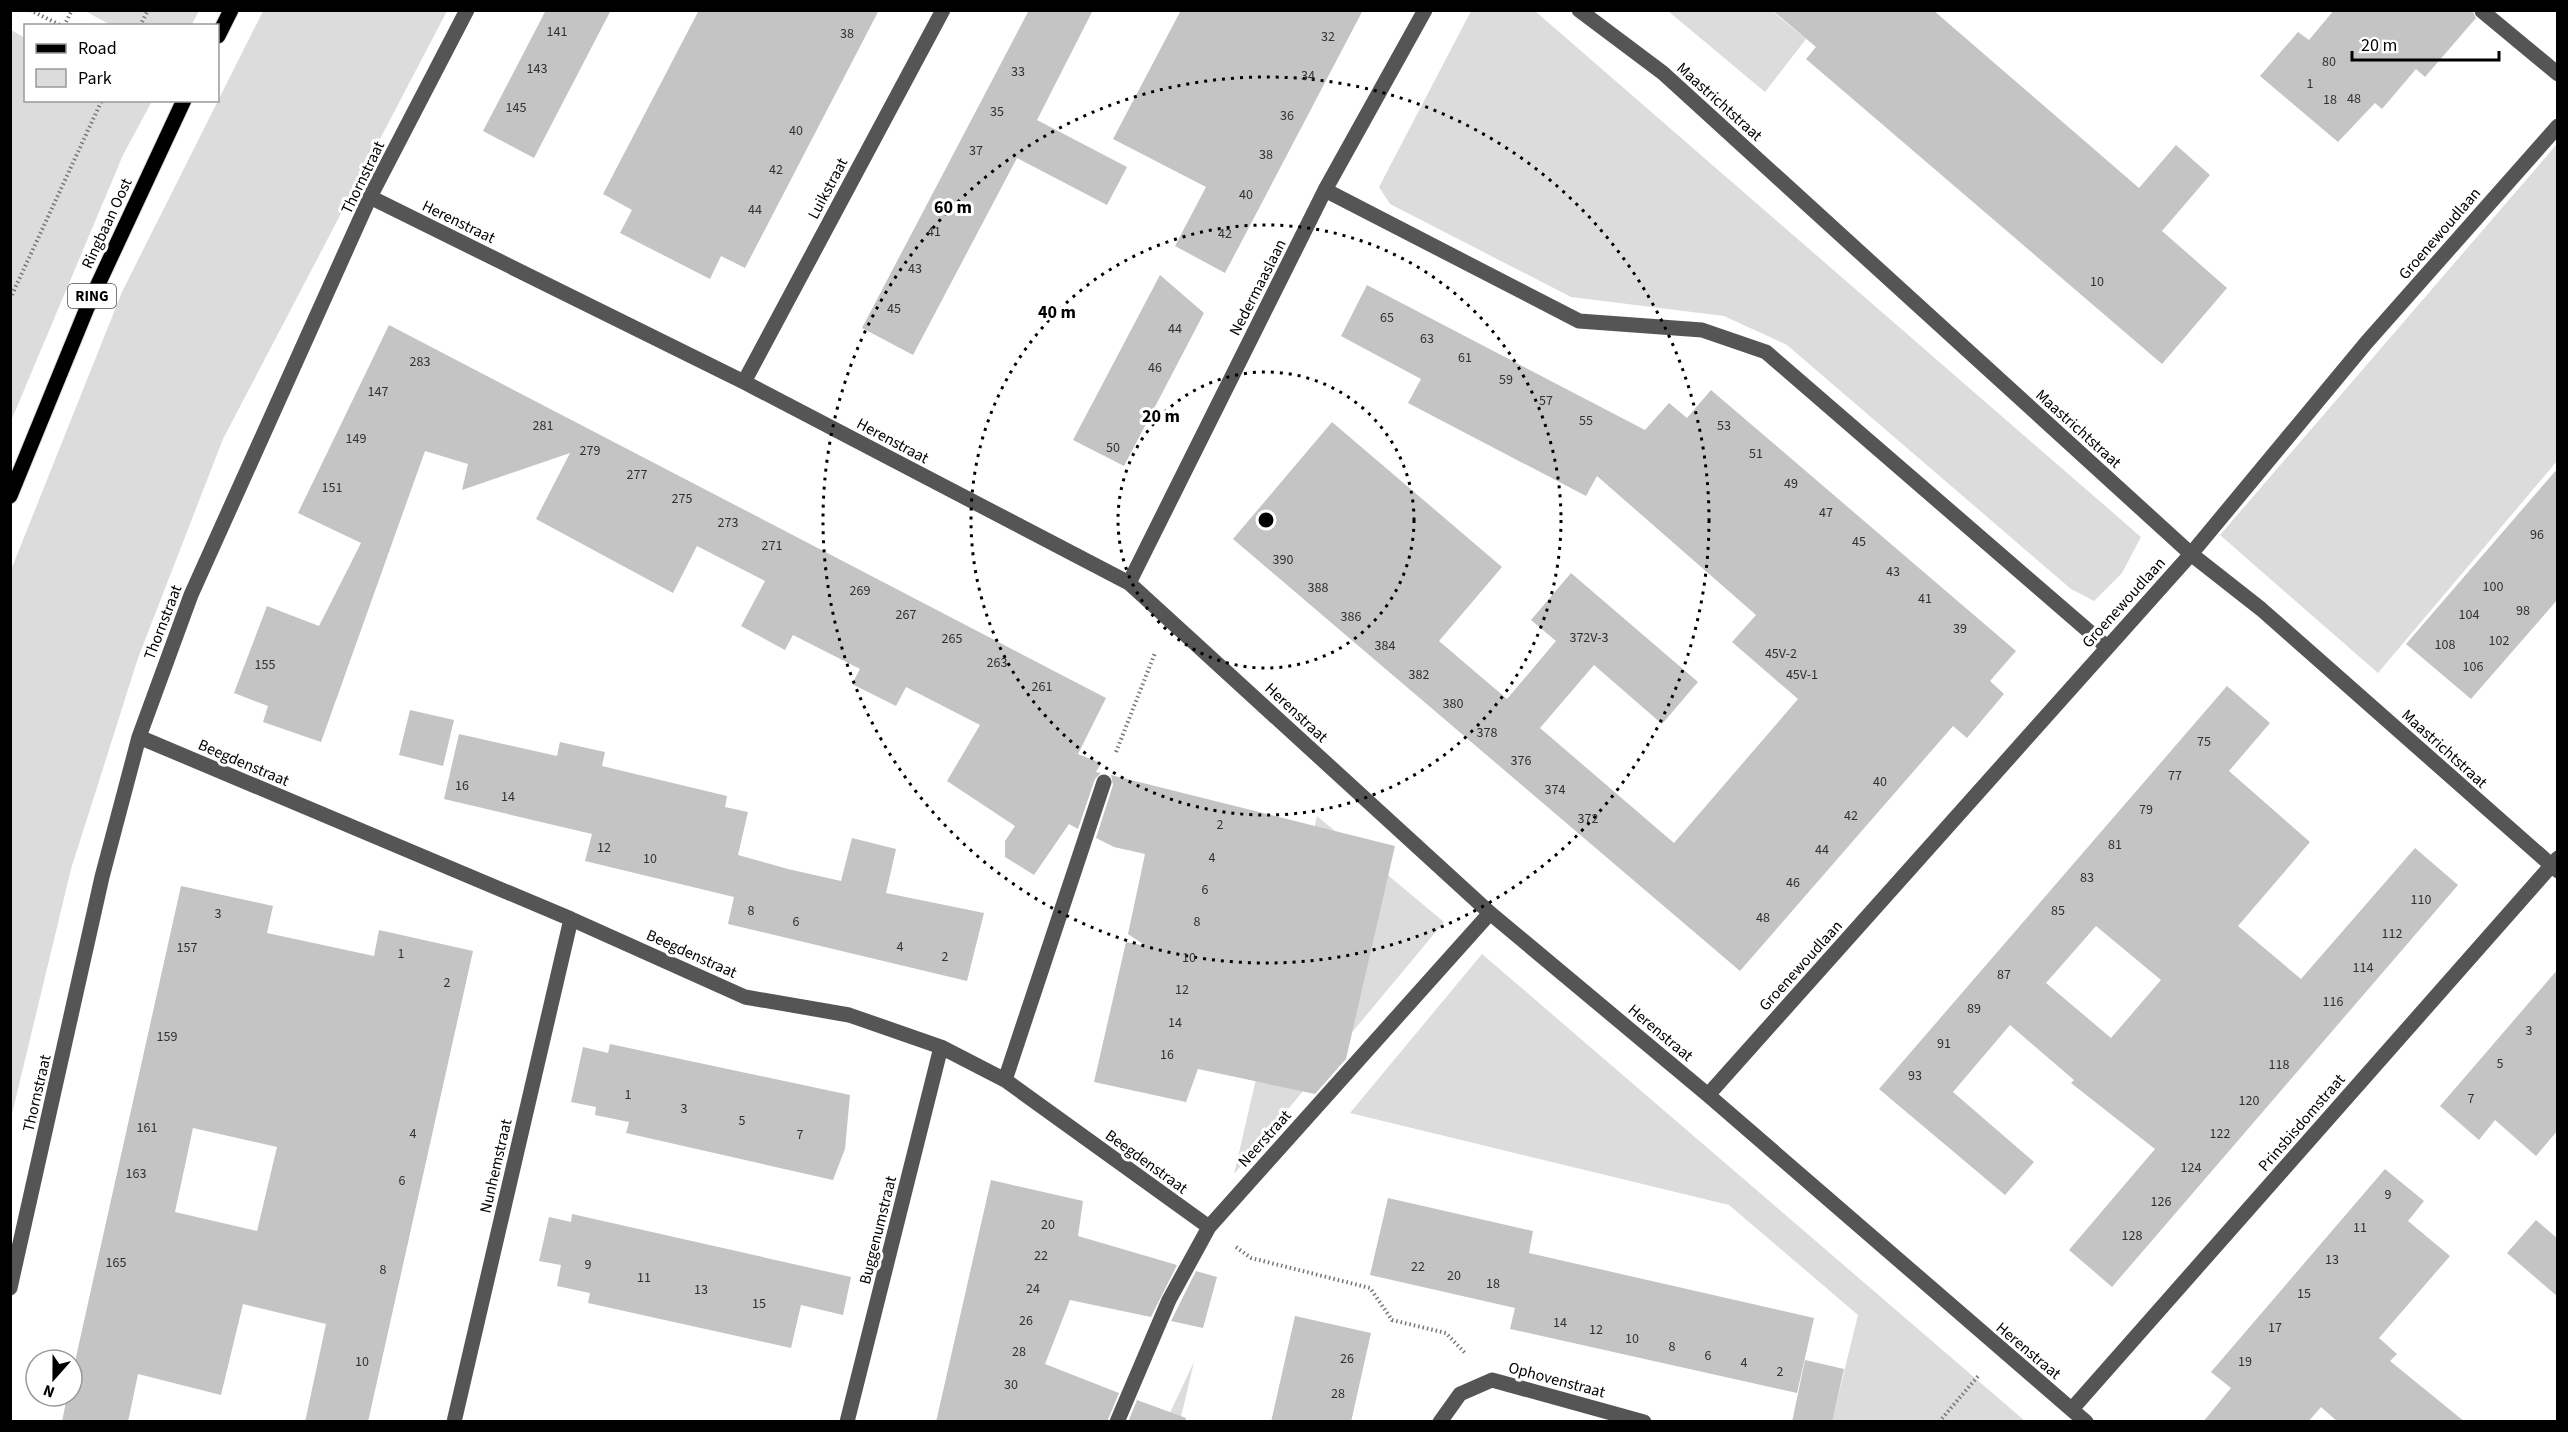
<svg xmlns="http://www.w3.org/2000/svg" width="2568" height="1432" viewBox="0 0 2568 1432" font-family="'Source Sans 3',sans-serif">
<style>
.green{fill:#dcdcdc}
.building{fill:#c4c4c4;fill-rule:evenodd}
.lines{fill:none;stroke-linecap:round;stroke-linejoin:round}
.major-casing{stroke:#dbdbdb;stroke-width:17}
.path{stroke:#777;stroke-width:4;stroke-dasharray:1.5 3;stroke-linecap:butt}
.minor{stroke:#555;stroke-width:15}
.major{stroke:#000;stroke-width:15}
.ring{fill:none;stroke:#000;stroke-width:3;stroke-dasharray:3 6}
.labels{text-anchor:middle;stroke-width:6;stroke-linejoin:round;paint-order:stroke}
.number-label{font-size:14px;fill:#313131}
.shield{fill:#fff;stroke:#4c4c4c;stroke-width:1.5}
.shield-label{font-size:15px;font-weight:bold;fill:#000}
.street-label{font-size:16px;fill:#000;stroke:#fff}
.centre{fill:#000;stroke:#fff;stroke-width:3}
.ring-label{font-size:18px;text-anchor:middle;font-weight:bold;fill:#000;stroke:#fff;stroke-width:6;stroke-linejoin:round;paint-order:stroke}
</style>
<rect width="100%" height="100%" fill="#fff"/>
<path class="green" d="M85 11H199L191 26 111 25Z
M263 11H447L223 439 138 658 93 800 71 869 11 1118V570L122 292Z
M1471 11H1535L2141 537 2122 573 2094 601 2071 589 1787 345 1724 316 1571 297 1390 204 1379 187Z
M1668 11H1772L1806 39 1765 92Z
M11 30 25 38 26 100 152 101 123 155 11 421Z
M2557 144V461L2378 673 2220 535Z
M1317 816 1444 922 1234 1174Z
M1482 954 2025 1421H1832L1858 1315 1729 1205 1350 1113Z
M1194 1362 1180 1421H1166Z"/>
<path class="building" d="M546 10H611L534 158 483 131Z
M699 10H879L745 268 721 256 710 279 620 233 632 210 603 194Z
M1029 10H1093L1037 120 1127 167 1107 205 1017 158 913 355 862 328Z
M1181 10H1363L1225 273 1175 246 1206 187 1113 139Z
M1772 10H1933L2139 188 2176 145 2210 175 2162 231 2227 288 2162 364 1806 59 1816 47Z
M2334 10H2472L2476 18 2425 77 2416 69 2382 109 2375 103 2338 142 2260 76 2298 32 2309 40Z
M1160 275 1204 313 1124 466 1073 440Z
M1367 285 1645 430 1669 403 1687 418 1711 390 2016 651 1990 681 2004 694 1967 738 1953 726 1740 971 1233 539 1332 422 1502 567 1439 641 1507 699 1556 641 1531 620 1571 573 1698 682 1662 724 1594 665 1540 728 1674 843 1798 699 1732 642 1756 615 1597 476 1586 496 1408 403 1421 379 1341 336Z
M389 325 1106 698 1078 754 1101 763 1096 772 1101 773 1095 779 1078 829 1069 824 1034 875 1005 857V841L1015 826 947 781 980 725 906 687 896 706 852 684 860 669 793 635 785 650 741 626 765 581 697 546 673 593 536 519 570 453 462 490 468 464 425 451 321 742 263 722 268 706 234 693 267 606 319 626 361 543 298 513Z
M2558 468V599L2471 699 2406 644Z
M2227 686 2270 723 2229 771 2310 842 2238 926 2301 979 2415 848 2458 885 2112 1287 2069 1250 2155 1149 2071 1083 2074 1080 2010 1025 1953 1092 2034 1162 2005 1195 1879 1089ZM2096 926 2161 980 2111 1038 2046 983Z
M410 710 454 720 443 766 399 755Z
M459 734 557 756 560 742 605 752 602 766 727 796 725 807 748 812 738 855 788 869 841 881 852 838 896 849 886 893 984 913 967 981 728 924 734 897 585 861 592 834 444 799Z
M1111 775 1395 846 1346 1059 1315 1094 1198 1069 1186 1102 1094 1082 1126 942 1146 946 1128 934 1145 854 1114 847 1096 838 1113 785Z
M181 886 273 906 267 933 374 956 379 930 473 951 368 1422H305L326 1324 243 1304 221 1395 138 1374 128 1422H62L67 1396H72V1375ZM193 1128 277 1147 257 1231 175 1212Z
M2558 969V1130L2536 1156 2495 1120 2479 1140 2440 1106Z
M610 1044 850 1095 845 1149 833 1180 626 1133 629 1122 595 1115 596 1107 571 1102 583 1047 608 1053Z
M2385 1169 2424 1201 2408 1221 2450 1256 2379 1338 2397 1354 2390 1361 2465 1422H2338L2321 1407 2308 1422H2203L2231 1388 2211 1372Z
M991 1180 1083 1201 1078 1236 1177 1265 1151 1317 1070 1300 1045 1364 1119 1393 1107 1422H936Z
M1388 1198 1533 1231 1529 1253 1814 1318 1797 1393 1510 1329 1515 1308 1370 1275Z
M572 1214 851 1277 843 1315 801 1305 791 1348 588 1303 590 1293 557 1286 561 1265 539 1261 549 1217 571 1222Z
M2536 1220 2558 1239V1297L2507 1253Z
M1196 1271 1217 1277 1203 1328 1171 1321Z
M1295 1316 1371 1333 1351 1422H1271Z
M1805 1360 1844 1369 1832 1422H1792Z
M1137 1400 1186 1418 1185 1422H1128Z"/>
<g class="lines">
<g class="major-casing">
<path id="major" d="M218 36 231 10
M10 496 87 308 184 100"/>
</g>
<path class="path" d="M30 10 62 26
M64 26 72 10
M140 26 148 10
M10 299 102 100
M1116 752 1155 653
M1236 1247 1251 1258 1370 1288 1392 1320 1446 1333 1466 1354
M1939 1422 1979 1375"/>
<path class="minor" d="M1579 10 1663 73 2191 554 2261 609 2558 871
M2482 11 2558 74
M1325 190 1579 321 1702 330 1766 352 2107 647
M370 197 744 382 1129 583 1490 913 1708 1095 2086 1422
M744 382 943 10
M1129 583 1325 190 1425 10
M139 737 571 919 745 997 849 1015 941 1047 1005 1080 1209 1227
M1005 1080 1104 782
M1708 1095 2191 554 2366 343 2558 126
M10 1288 102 877 139 737 191 595 370 197 467 10
M2072 1409 2558 858
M454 1422 571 919
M847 1422 941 1047
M1117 1422 1169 1300 1209 1227 1490 913
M1440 1422 1460 1394 1492 1380 1644 1422"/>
<use href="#major" class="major"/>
</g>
<g class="ring">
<circle cx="1266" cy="520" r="148"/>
<circle cx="1266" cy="520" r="295"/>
<circle cx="1266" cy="520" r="443"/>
</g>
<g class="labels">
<g class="number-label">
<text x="557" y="36">141</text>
<text x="847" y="38">38</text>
<text x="1328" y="41">32</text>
<text x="2329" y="66">80</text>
<text x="537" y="73">143</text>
<text x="1018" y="76">33</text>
<text x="1308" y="80">34</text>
<text x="2310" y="88">1</text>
<text x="2354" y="103">48</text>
<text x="2330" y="104">18</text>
<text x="516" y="112">145</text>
<text x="997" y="116">35</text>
<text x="1287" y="120">36</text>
<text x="796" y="135">40</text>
<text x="976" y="155">37</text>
<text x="1266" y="159">38</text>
<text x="776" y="174">42</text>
<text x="1246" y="199">40</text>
<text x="755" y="214">44</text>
<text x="934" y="236">41</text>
<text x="1225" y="238">42</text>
<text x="915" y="273">43</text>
<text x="2097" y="286">10</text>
<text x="894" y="313">45</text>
<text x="1387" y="322">65</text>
<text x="1175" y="333">44</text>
<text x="1427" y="343">63</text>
<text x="1465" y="362">61</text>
<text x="420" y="366">283</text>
<text x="1155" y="372">46</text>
<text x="1506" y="384">59</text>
<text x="378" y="396">147</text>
<text x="1546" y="405">57</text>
<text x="1586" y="425">55</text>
<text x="543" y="430">281</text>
<text x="1724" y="430">53</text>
<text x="356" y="443">149</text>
<text x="1113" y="452">50</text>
<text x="590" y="455">279</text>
<text x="1756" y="458">51</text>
<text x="637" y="479">277</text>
<text x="1791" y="488">49</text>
<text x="332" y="492">151</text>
<text x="682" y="503">275</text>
<text x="1826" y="517">47</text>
<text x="728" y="527">273</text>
<text x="2537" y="539">96</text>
<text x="1859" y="546">45</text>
<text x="772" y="550">271</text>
<text x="1283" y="564">390</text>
<text x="1893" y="576">43</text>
<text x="2493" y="591">100</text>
<text x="1318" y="592">388</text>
<text x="860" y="595">269</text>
<text x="1925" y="603">41</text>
<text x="2523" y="615">98</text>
<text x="906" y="619">267</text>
<text x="2469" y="619">104</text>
<text x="1351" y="621">386</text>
<text x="1960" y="633">39</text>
<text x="1589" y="642">372V-3</text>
<text x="952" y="643">265</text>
<text x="2499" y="645">102</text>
<text x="2445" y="649">108</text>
<text x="1385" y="650">384</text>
<text x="1781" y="658">45V-2</text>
<text x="997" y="667">263</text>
<text x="265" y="669">155</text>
<text x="2473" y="671">106</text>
<text x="1419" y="679">382</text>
<text x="1802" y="679">45V-1</text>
<text x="1042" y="691">261</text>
<text x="1453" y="708">380</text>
<text x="1487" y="737">378</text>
<text x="2204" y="746">75</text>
<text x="1521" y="765">376</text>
<text x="2175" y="780">77</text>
<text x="1880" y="786">40</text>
<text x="462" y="790">16</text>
<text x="1555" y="794">374</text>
<text x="508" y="801">14</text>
<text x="2146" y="814">79</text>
<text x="1851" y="820">42</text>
<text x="1588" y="823">372</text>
<text x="1220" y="829">2</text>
<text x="2115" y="849">81</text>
<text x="604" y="852">12</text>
<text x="1822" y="854">44</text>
<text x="1212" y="862">4</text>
<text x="650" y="863">10</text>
<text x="2087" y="882">83</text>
<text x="1793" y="887">46</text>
<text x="1205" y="894">6</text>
<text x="2421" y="904">110</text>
<text x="751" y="915">8</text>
<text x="2058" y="915">85</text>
<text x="218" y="918">3</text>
<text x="1763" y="922">48</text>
<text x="796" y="926">6</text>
<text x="1197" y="926">8</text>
<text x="2392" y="938">112</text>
<text x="900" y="951">4</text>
<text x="187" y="952">157</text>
<text x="401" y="958">1</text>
<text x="945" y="961">2</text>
<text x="1189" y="962">10</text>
<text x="2363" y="972">114</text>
<text x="2004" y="979">87</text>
<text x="447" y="987">2</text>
<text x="1182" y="994">12</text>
<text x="2333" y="1006">116</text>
<text x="1974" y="1013">89</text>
<text x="1175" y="1027">14</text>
<text x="2529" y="1035">3</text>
<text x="167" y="1041">159</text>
<text x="1944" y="1048">91</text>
<text x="1167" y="1059">16</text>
<text x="2500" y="1068">5</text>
<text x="2279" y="1069">118</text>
<text x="1915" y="1080">93</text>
<text x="628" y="1099">1</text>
<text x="2471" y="1103">7</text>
<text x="2249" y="1105">120</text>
<text x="684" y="1113">3</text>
<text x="742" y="1125">5</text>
<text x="147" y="1132">161</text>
<text x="413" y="1138">4</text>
<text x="2220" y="1138">122</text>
<text x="800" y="1139">7</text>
<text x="2191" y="1172">124</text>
<text x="136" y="1178">163</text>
<text x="402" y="1185">6</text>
<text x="2388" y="1199">9</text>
<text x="2161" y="1206">126</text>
<text x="1048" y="1229">20</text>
<text x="2360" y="1232">11</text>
<text x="2132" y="1240">128</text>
<text x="1041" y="1260">22</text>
<text x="2332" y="1264">13</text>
<text x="116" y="1267">165</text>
<text x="588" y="1269">9</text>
<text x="1418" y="1271">22</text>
<text x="383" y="1274">8</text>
<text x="1454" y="1280">20</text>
<text x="644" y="1282">11</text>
<text x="1493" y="1288">18</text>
<text x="1033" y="1293">24</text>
<text x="701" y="1294">13</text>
<text x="2304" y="1298">15</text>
<text x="759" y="1308">15</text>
<text x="1026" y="1325">26</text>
<text x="1560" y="1327">14</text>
<text x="2275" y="1332">17</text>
<text x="1596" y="1334">12</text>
<text x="1632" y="1343">10</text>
<text x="1672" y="1351">8</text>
<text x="1019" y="1356">28</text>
<text x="1708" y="1360">6</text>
<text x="1347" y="1363">26</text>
<text x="362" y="1366">10</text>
<text x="2245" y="1366">19</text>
<text x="1744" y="1367">4</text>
<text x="1780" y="1376">2</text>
<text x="1011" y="1389">30</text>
<text x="1338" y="1398">28</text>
</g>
<rect class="shield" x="68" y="284" width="48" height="24" rx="4.5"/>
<g class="shield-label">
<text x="92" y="301">RING</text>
</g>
<g class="street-label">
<text transform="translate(1720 101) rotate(42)" y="6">Maastrichtstraat</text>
<text transform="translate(362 177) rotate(-64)" y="6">Thornstraat</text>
<text transform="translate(827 188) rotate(-62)" y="6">Luikstraat</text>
<text transform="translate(459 221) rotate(26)" y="6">Herenstraat</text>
<text transform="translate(106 223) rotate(-65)" y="6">Ringbaan Oost</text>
<text transform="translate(2439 233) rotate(-49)" y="6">Groenewoudlaan</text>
<text transform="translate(1257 287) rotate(-63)" y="6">Nedermaaslaan</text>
<text transform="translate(2079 428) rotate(42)" y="6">Maastrichtstraat</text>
<text transform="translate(893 440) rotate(28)" y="6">Herenstraat</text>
<text transform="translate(2123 602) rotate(-48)" y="6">Groenewoudlaan</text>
<text transform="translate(162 622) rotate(-69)" y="6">Thornstraat</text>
<text transform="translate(1297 712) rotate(43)" y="6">Herenstraat</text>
<text transform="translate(2445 748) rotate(42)" y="6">Maastrichtstraat</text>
<text transform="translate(244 762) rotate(23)" y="6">Beegdenstraat</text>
<text transform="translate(692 953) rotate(24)" y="6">Beegdenstraat</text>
<text transform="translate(1800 965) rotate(-48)" y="6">Groenewoudlaan</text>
<text transform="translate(1661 1032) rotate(40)" y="6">Herenstraat</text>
<text transform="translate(36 1093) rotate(-77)" y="6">Thornstraat</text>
<text transform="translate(2301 1122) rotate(-49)" y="6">Prinsbisdomstraat</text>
<text transform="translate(1264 1138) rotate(-48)" y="6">Neerstraat</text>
<text transform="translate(1147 1161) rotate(36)" y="6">Beegdenstraat</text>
<text transform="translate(495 1166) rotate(-77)" y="6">Nunhemstraat</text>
<text transform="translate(877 1230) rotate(-76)" y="6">Buggenumstraat</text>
<text transform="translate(2029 1350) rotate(40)" y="6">Herenstraat</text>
<text transform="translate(1557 1379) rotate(15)" y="6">Ophovenstraat</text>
</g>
</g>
<circle cx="1266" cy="520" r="9" class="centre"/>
<g class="ring-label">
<text x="953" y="213">60 m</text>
<text x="1057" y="318">40 m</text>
<text x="1161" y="422">20 m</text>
</g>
<rect width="2568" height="1432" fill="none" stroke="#000000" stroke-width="24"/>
<rect x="24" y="24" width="195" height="78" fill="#ffffff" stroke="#999999" stroke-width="1.5"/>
<rect x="36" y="44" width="30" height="9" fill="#000000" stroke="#999999" stroke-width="1.5"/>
<text x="78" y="54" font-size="18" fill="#000000">Road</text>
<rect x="36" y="69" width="30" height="18" fill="#dcdcdc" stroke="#999999" stroke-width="1.5"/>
<text x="78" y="84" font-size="18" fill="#000000">Park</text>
<g transform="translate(54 1378) rotate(201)"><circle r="28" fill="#ffffff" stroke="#999999" stroke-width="1.5"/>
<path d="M0-4.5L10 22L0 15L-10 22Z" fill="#000000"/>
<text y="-9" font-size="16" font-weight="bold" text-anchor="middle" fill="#000000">N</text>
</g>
<path d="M2352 51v9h147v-9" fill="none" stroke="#000000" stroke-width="3"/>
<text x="2361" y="51" font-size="18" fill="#000000" stroke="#ffffff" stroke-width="4.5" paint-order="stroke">20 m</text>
</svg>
